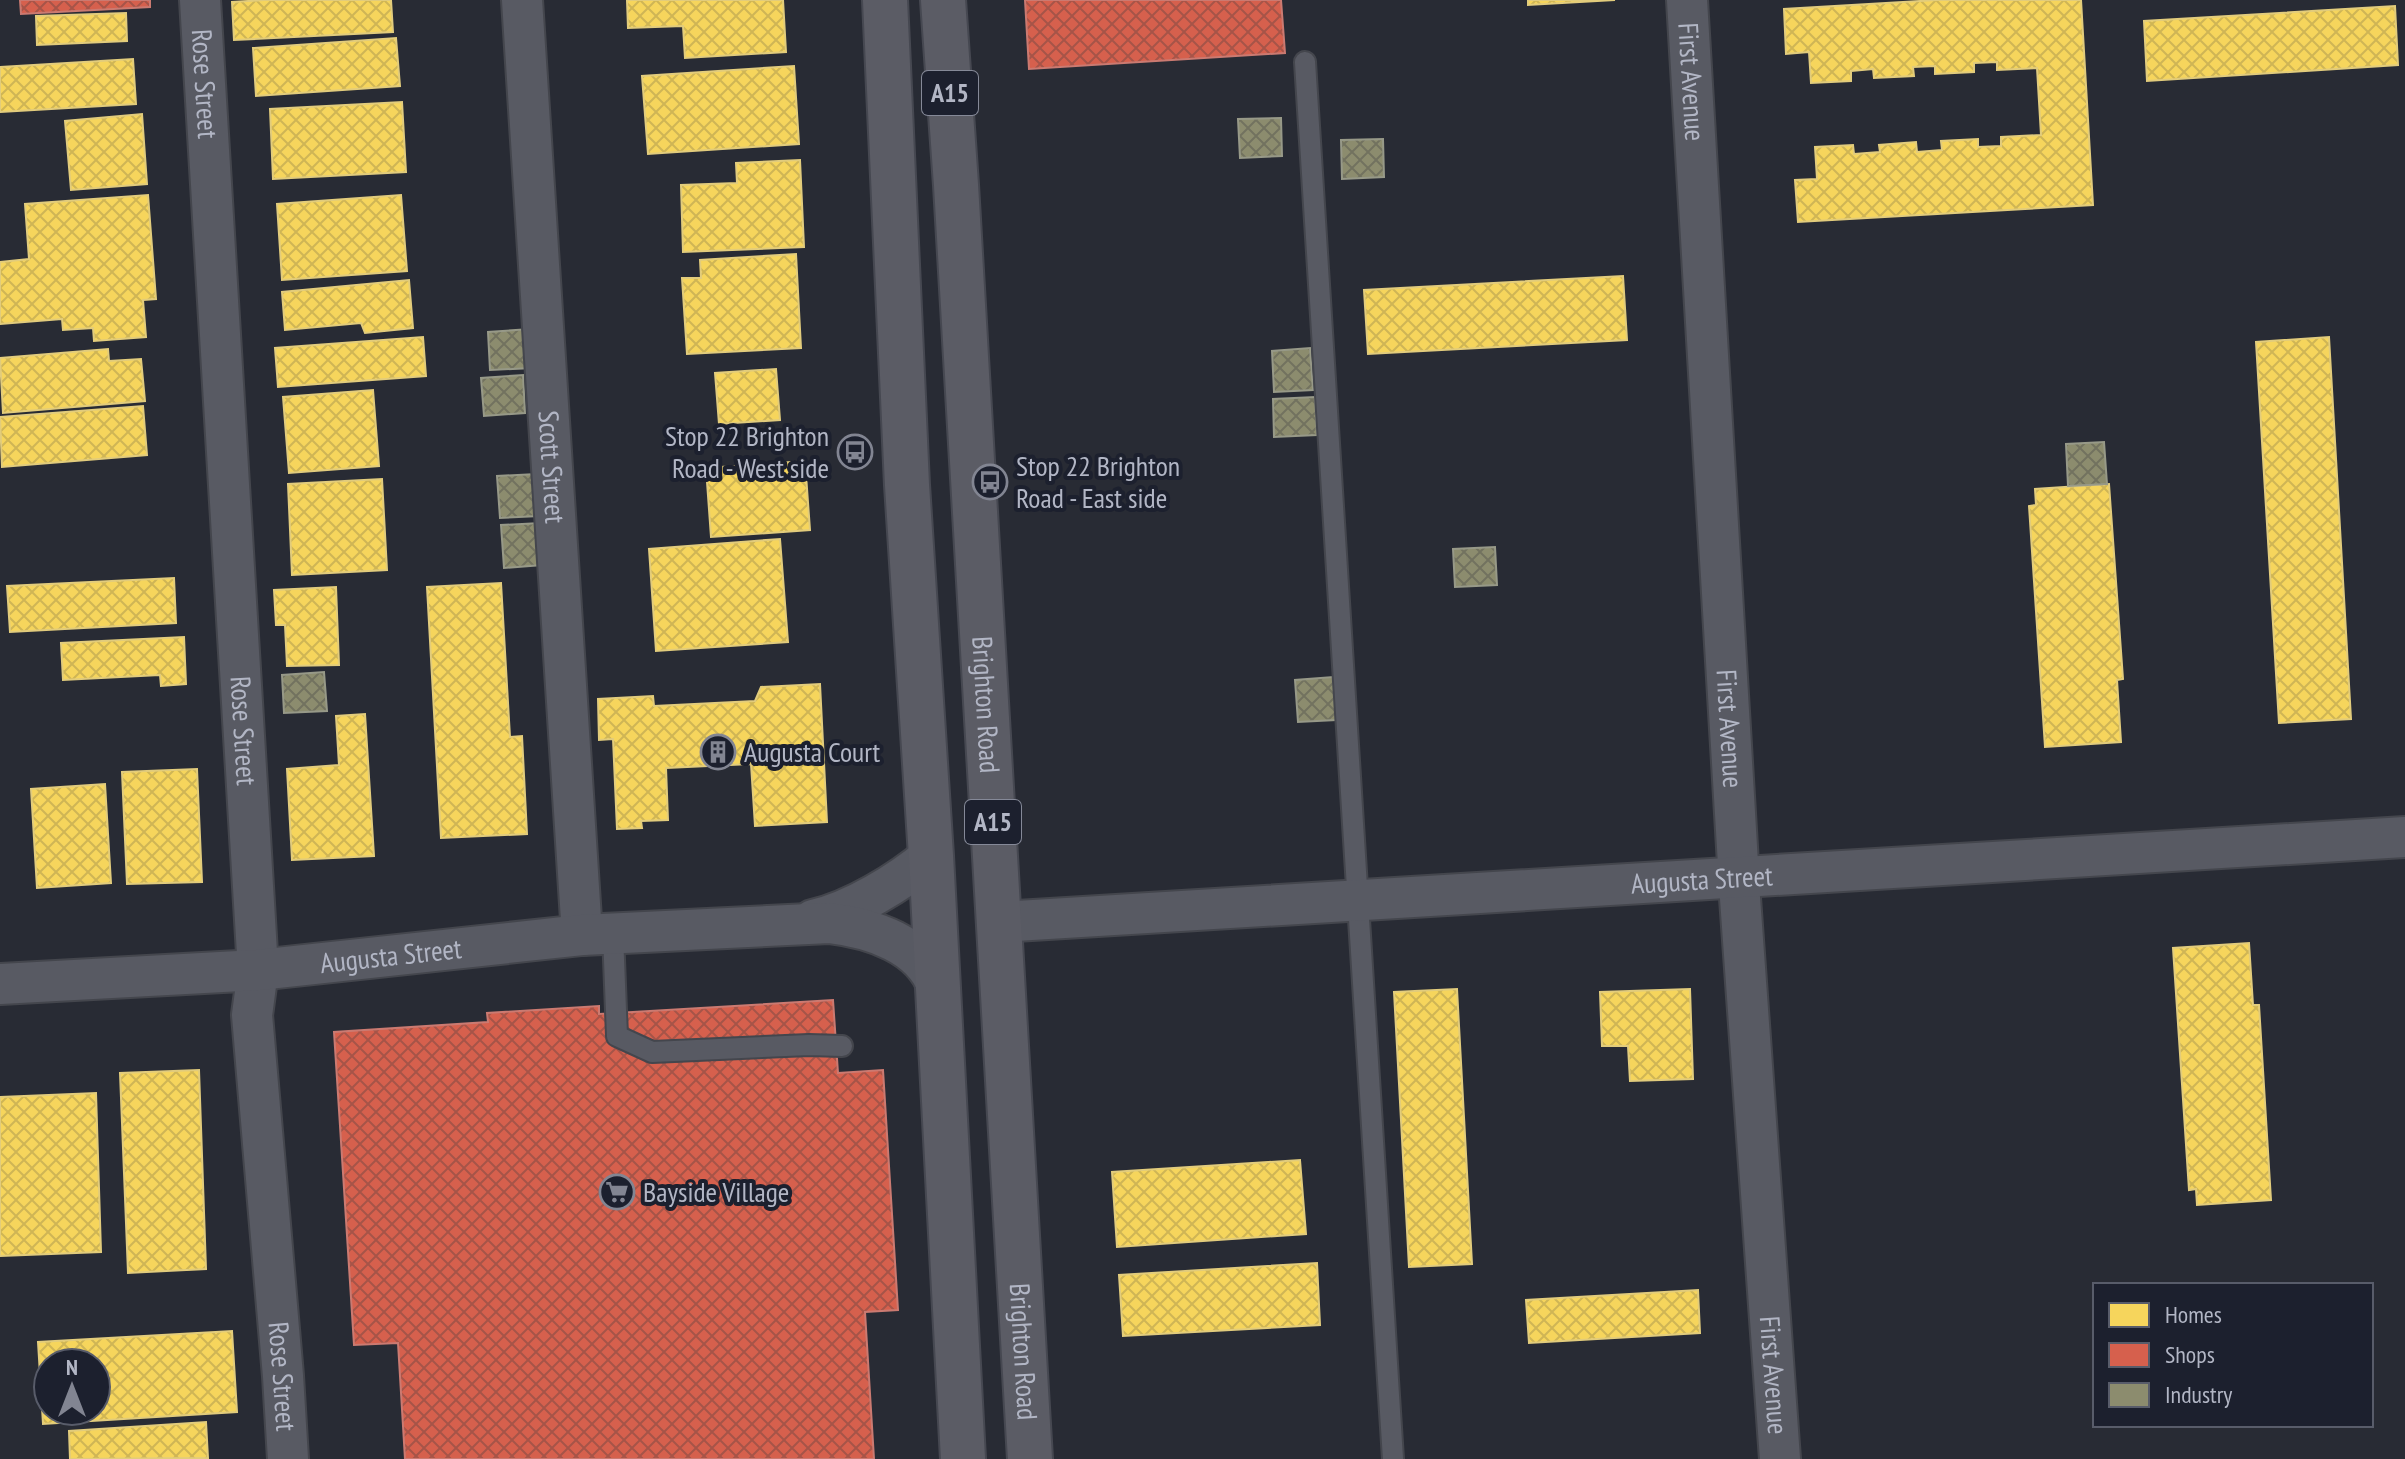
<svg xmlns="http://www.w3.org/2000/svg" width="2405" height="1459" viewBox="0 0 2405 1459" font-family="'PT Sans Narrow',sans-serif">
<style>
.homes{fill:url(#homes-cross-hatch);stroke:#e2cc7c;stroke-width:2;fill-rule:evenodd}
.shops{fill:url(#shops-cross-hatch);stroke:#cb7a71;stroke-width:2}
.industry{fill:url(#industry-cross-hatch);stroke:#979988;stroke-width:2}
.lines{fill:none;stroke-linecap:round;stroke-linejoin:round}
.service-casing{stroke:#44464d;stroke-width:24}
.minor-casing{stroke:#44464d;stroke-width:44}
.primary-casing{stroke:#464851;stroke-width:48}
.service{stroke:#585a63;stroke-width:20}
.minor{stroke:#585a63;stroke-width:40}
.primary{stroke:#5b5c65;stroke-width:44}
.labels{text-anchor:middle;stroke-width:8;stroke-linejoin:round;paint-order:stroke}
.shield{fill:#1c202e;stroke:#858998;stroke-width:2}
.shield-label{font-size:26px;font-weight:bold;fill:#b2b6c5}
.street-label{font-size:28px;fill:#b2b6c5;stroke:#1c202e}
.poi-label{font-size:28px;fill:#b2b6c5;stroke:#1c202e;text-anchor:start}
</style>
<defs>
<pattern id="homes-cross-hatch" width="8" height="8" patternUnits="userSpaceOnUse" patternTransform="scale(2)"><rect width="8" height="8" fill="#f6d55c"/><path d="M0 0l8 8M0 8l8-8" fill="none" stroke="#cfb555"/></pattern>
<pattern id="shops-cross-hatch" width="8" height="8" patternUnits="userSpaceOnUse" patternTransform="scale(2)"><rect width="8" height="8" fill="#d6604d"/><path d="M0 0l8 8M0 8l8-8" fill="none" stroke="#a65448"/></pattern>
<pattern id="industry-cross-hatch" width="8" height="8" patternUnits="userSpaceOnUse" patternTransform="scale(2)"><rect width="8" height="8" fill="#8c8c6e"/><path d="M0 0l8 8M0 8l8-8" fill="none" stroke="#72725f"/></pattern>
</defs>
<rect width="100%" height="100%" fill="#282b34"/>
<path class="homes" d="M264 0H391L393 32 234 40 232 2Z
M627 0H783L786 52 685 58 683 26 628 28Z
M1528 0H1615L1528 5Z
M1937 0H2081L2093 205 1798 222 1795 180 1817 179 1815 147 1853 145 1854 154 1880 152 1879 145 1916 142 1917 152 1942 150 1941 141 1978 139V147L2001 146V137L2041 135 2037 68 1997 70V62L1974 63V72L1935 74V66L1913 67 1914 76 1874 78 1873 69 1851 71V81L1811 83 1809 52 1786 54 1784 9Z
M2395 6 2398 65 2147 81 2144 21Z
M126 13 127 41 37 45 36 16Z
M396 38 400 86 256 96 253 48Z
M133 59 136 104 0 112V67Z
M794 66 799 144 648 154 642 76Z
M402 102 406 172 273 179 270 109Z
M142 114 147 184 71 190 65 121Z
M800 160 804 247 683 252 681 185 737 183 736 163Z
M148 195 156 299 143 300 146 337 94 341 93 328 63 330 62 319 0 324V262L29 259 25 204Z
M401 195 407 271 282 280 277 204Z
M796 254 801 348 687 354 682 278H701L700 260Z
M1623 276 1627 340 1368 354 1364 290Z
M409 280 413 328 365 333 361 323 285 330 282 292Z
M423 337 426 376 278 387 275 348Z
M2329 337 2351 719 2279 723 2256 342Z
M108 349 109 361 141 359 145 401 3 413 0 358Z
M776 369 780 420 719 424 715 373Z
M373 390 379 466 289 473 283 397Z
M143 406 147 455 2 467 0 417Z
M805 461 810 530 711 537 706 468Z
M382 479 387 570 292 575 288 484Z
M2109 484 2123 679 2117 680 2121 742 2045 747 2029 506 2036 505 2035 489Z
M780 539 788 642 656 651 649 549Z
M174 578 176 623 10 632 7 586Z
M501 583 510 737 522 736 527 834 441 838 427 587Z
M336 587 339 665 287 666 285 625H276L274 590Z
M184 637 186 684 161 686 160 675 63 680 61 643Z
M820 684 827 822 755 826 751 764 666 768 668 820 641 821 642 828 617 829 613 739 599 740 598 699 653 696 654 706 755 701 761 687Z
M365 714 374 856 292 860 287 769 339 765 336 716Z
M197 769 202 882 127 884 122 772Z
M105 784 111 883 37 888 31 789Z
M2249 943 2253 1005H2259L2271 1200 2197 1205 2196 1189 2189 1190 2173 948Z
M1457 989 1472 1264 1409 1267 1394 992Z
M1690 989 1693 1079 1630 1081 1628 1046H1602L1600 992Z
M199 1070 206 1269 128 1273 120 1073Z
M96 1093 101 1252 0 1256V1097Z
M1300 1160 1306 1234 1117 1247 1112 1172Z
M1317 1263 1320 1325 1123 1336 1119 1275Z
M1698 1290 1700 1333 1529 1343 1526 1300Z
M232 1331 237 1412 43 1424 38 1342ZM48 1363H96V1411H48Z
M206 1422 208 1458 70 1459 69 1431Z"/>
<path class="shops" d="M20 0H150V7L21 14Z
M1025 0H1281L1285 53 1029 69Z
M833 1000 838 1073 883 1070 898 1310 865 1312 874 1459H405L398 1343 354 1345 334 1032 488 1022 487 1013 599 1006V1014Z"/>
<path class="industry" d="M1281 118 1282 156 1240 158 1238 119Z
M1383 139 1384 177 1342 179 1341 140Z
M530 329 532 368 490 370 488 332Z
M1310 348 1313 390 1274 392 1272 351Z
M523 375 525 413 484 416 481 378Z
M1315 397 1317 435 1274 437 1273 399Z
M2104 442 2107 484 2068 486 2066 444Z
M536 474 539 516 500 518 497 476Z
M540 523 542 565 504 568 501 525Z
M1495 547 1497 585 1455 587 1453 549Z
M324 672 327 711 284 713 282 675Z
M1333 677 1336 720 1298 722 1295 680Z"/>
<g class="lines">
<g class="service-casing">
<path id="service" d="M1305 62 1393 1459
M613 934 617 1036 652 1052 809 1045 842 1046"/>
</g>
<g class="minor-casing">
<g id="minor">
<path id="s1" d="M200 0 258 970 252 1015 283 1376 288 1459"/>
<path id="s2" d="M522 0 582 935"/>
<path id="s3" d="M1687 0 1740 898 1780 1459"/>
<path d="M813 920C853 911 900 882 931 856"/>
<path id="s4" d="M999 922 2405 837"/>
<path id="s5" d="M0 984 258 970 582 935 829 923C871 928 923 944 938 988"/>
</g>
</g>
<g class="primary-casing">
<g id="primary">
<path d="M885 0 907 485 931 856 963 1459"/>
<path id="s6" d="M943 0 956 185 1030 1459"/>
</g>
</g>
<use href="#service" class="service"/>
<use href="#minor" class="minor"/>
<use href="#primary" class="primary"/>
</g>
<defs>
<g id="bus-ring" transform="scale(1.8)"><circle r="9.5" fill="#1c202e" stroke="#828592" stroke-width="1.5"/><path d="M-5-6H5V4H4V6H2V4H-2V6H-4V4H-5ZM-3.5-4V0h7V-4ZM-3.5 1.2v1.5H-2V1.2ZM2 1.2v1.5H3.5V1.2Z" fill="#828592"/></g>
<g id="building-ring" transform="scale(1.8)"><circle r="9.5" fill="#1c202e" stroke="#828592" stroke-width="1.5"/><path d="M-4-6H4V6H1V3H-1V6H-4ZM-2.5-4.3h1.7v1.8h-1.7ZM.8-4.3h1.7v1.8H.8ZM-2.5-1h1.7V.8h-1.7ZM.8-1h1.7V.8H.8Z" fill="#828592"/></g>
<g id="supermarket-ring" transform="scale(1.8)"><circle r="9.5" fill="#1c202e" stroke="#828592" stroke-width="1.5"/><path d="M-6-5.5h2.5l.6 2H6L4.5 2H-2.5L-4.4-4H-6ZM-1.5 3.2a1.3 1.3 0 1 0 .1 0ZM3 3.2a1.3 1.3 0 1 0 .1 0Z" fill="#828592"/></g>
</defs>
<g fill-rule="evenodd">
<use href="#bus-ring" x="855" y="452"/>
<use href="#bus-ring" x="990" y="482"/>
<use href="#building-ring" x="718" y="752"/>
<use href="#supermarket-ring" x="617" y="1192"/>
</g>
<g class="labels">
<g class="shield">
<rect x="922" y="71" width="56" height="44" rx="6"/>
<rect x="965" y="800" width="56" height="44" rx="6"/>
</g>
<g class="shield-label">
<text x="950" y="102">A15</text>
<text x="993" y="831">A15</text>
</g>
<g class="street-label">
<text dy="10" stroke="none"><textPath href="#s1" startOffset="84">Rose Street</textPath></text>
<text dy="10" stroke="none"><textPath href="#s3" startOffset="82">First Avenue</textPath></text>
<text dy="10" stroke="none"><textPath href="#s2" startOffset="468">Scott Street</textPath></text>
<text dy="10" stroke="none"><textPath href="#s6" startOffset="706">Brighton Road</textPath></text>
<text dy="10" stroke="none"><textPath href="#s1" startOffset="732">Rose Street</textPath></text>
<text dy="10" stroke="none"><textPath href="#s3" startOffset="730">First Avenue</textPath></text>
<text dy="10" stroke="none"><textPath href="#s4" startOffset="704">Augusta Street</textPath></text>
<text dy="10" stroke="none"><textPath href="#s5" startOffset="392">Augusta Street</textPath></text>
<text dy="10" stroke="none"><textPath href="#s6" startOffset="1354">Brighton Road</textPath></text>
<text dy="10" stroke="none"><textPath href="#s1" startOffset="1380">Rose Street</textPath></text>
<text dy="10" stroke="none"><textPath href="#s3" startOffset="1378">First Avenue</textPath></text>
</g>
<g class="poi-label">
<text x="829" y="446" text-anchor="end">Stop 22 Brighton<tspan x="829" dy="32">Road - West side</tspan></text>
<text x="1016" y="476">Stop 22 Brighton<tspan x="1016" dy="32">Road - East side</tspan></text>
<text x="744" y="762">Augusta Court</text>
<text x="643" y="1202">Bayside Village</text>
</g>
</g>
<rect x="2093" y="1283" width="280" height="144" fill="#1c202e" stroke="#585c6a" stroke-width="2"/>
<rect x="2109" y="1303" width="40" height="24" fill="#f6d55c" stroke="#585c6a" stroke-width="2"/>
<text x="2165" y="1323" font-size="24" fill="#b2b6c5">Homes</text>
<rect x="2109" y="1343" width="40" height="24" fill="#d6604d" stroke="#585c6a" stroke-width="2"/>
<text x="2165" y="1363" font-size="24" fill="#b2b6c5">Shops</text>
<rect x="2109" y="1383" width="40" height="24" fill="#8c8c6e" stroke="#585c6a" stroke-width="2"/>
<text x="2165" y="1403" font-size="24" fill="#b2b6c5">Industry</text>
<g transform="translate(72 1387)"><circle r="38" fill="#1c202e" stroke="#585c6a" stroke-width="2"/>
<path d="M0-6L14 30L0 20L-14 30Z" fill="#828592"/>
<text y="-12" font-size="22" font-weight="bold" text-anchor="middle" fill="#b2b6c5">N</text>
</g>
</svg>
